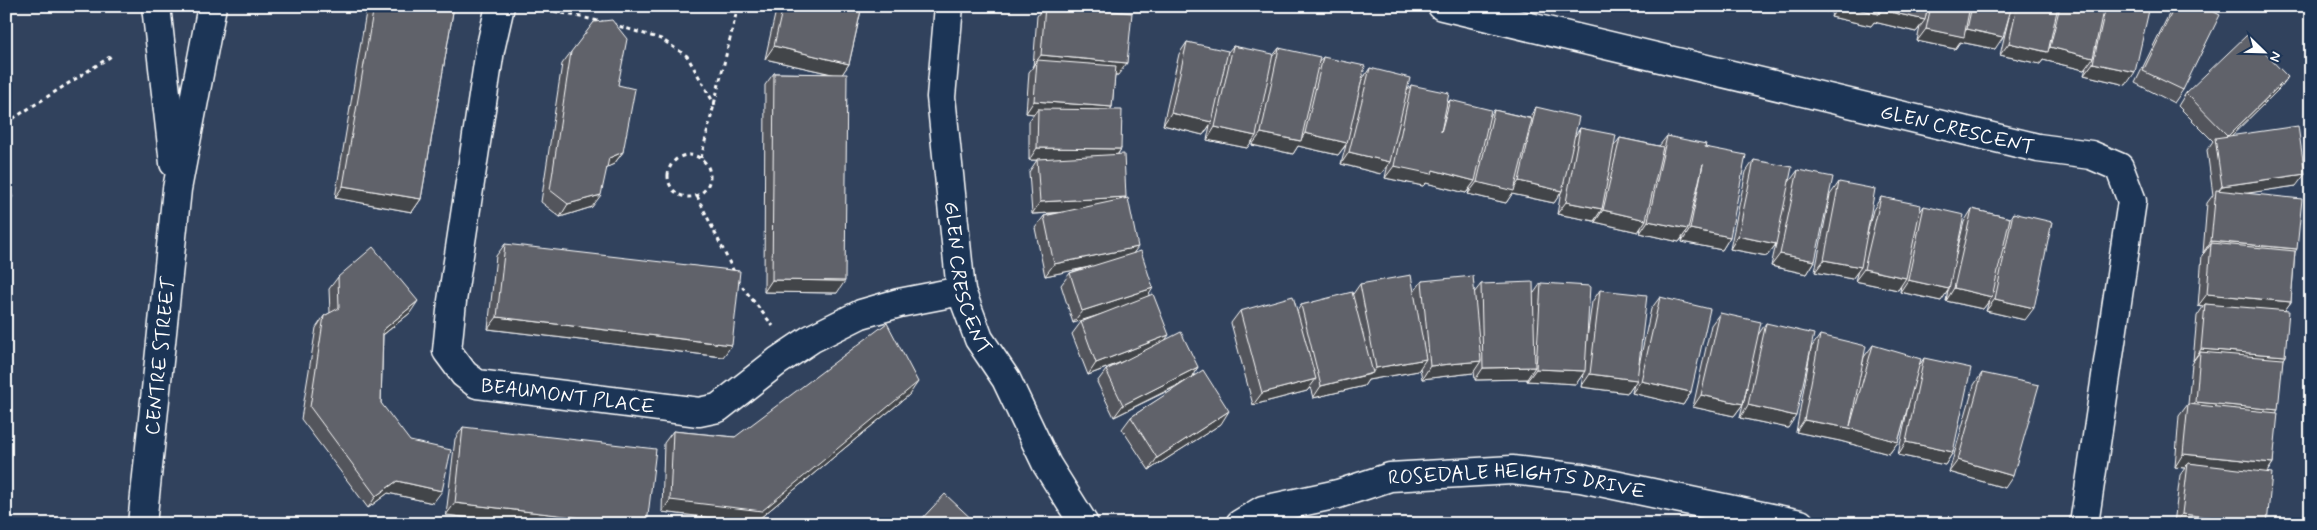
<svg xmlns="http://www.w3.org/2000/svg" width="2317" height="530" viewBox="0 0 2317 530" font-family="Mynerve,sans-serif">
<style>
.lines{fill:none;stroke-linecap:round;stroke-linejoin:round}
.street-casing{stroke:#fff;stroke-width:31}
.secondary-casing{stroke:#fff;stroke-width:31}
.path{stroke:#fff;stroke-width:3;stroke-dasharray:4 4;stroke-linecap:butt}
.street{stroke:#1d3557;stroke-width:28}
.secondary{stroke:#1d3557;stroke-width:28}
.wall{fill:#53545b;stroke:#fff}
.shaded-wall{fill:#43454a;stroke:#fff}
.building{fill:#60626a;stroke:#fff}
.labels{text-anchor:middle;stroke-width:4;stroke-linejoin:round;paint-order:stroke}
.street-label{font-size:20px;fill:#fff;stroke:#1d3557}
</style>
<rect width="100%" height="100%" fill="#31425d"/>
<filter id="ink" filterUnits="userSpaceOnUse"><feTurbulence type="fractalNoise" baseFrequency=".02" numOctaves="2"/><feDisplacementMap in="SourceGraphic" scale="10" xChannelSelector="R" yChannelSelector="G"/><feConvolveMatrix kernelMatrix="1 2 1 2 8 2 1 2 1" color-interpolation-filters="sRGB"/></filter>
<g filter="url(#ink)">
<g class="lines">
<g class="street-casing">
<g id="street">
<path id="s1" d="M500 6 490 50 452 301 447 351 464 374 477 384 699 412 718 408 778 361 811 339 861 314 899 303 961 291"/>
<path id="s2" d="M949 6 941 97 961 291 979 339 1006 379 1047 465 1084 524"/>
<path id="s3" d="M1442 6 2038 148 2091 155 2119 167 2132 201 2084 524"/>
<path id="s4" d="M1240 524 1263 510 1338 494 1390 477 1512 470 1581 478 1800 524"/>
</g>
</g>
<g class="secondary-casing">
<g id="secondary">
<path d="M156 6 174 163"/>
<path id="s5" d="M142 524 177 189 212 6"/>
</g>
</g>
<path class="path" d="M531 6 603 22
M612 24 661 39 687 56 715 105
M6 123 113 55
M668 176a21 21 0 1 1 42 0a21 21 0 1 1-42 0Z
M701 158 738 6
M697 196 735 274
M737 280 773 326"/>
<use href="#street" class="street"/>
<use href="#secondary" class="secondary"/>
</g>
<path class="wall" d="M367 6H454L421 199 412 212 335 198Z
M777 6H862L849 64 842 74 837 293 764 292 765 85 774 73 832 74 765 59Z
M1044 6H1066L1118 75H1115L1112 107 1110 110 1121 149 1118 154 1134 253 1148 296 1166 340 1198 367 1191 378 1221 424 1149 470 1122 429 1131 417 1186 382 1114 417 1097 382 1106 370 1120 363 1088 375 1072 334 1081 322 1102 314 1073 323 1061 285 1070 273 1084 268 1045 276 1035 228 1044 216 1057 213 1032 214 1029 172 1037 160H1029V121L1034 114 1026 113 1029 72 1033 67 1037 16Z
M1834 6H2150L2126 85 2084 75 2086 68 2084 70 2043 60 2040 64 2000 55 2009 17 1995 49 1960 42 1955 49 1917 41 1920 27 1916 32 1874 22 1871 26 1831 17Z
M2173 6H2203L2183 90 2174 103 2135 83Z
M1187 42 1227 53 1233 46 1272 57 1279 48 1318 63 1323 57 1361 81 1370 68 1407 91 1411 85 1447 103 1450 100 1490 116 1494 110 1529 118 1536 107 1575 136 1580 128 1614 146 1620 138 1659 146 1667 136 1705 147 1730 237 1722 250 1682 242 1683 237 1679 242 1640 233 1641 227 1638 232 1595 222V219L1594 221 1557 214 1561 192 1554 203 1512 194 1506 203 1468 194 1470 188 1466 193 1426 183 1423 186 1385 178 1388 164 1381 174 1341 164 1346 145 1338 155 1298 146 1293 154 1252 145 1253 139 1247 148 1207 140 1210 125 1203 135 1163 125 1179 54Z
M571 52 618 85 623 152 614 164 607 167 592 207 560 217 541 202 562 64Z
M2279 89 2231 136 2296 186 2246 193 2295 252 2291 302 2285 310V356L2283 359 2276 413 2273 463 2267 472V524H2174L2180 475 2185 468 2175 467 2179 416 2188 404 2192 364 2194 361H2193L2197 316 2203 307 2198 306 2202 255 2204 253H2203L2207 203 2213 195 2207 150 2213 141 2178 106 2186 93Z
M1754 160 1789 182 1798 170 1815 261 1807 274 1771 266 1776 244 1767 256 1730 249 1746 172Z
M1839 182 1867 234 1873 210 1881 197 1919 213 1924 206 1956 255 1964 222 1972 209 2010 218 2013 213 2025 320 1986 311 1989 301 1983 309 1946 301 1948 290 1941 301 1900 292 1901 284 1898 290 1855 281 1858 270 1852 279 1815 272 1830 195Z
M505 244 723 357 488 329 496 256Z
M338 277 410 313 383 335 381 403 433 503 388 493 368 508 301 419 316 328 324 316 330 313 329 289Z
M1422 281 1474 293 1481 284 1534 293 1541 283 1586 346 1592 302 1600 290 1639 365 1651 309 1660 297 1691 392 1683 405 1632 393 1634 384 1628 393 1581 387 1583 374 1576 384 1527 381V378V379L1475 380 1474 371 1473 373 1422 379 1420 368 1418 371 1368 380 1364 386 1313 398 1310 387 1307 391 1253 405 1231 323 1240 311H1297L1301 305 1353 294 1360 284 1414 292Z
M1720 313 1758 335 1766 323 1811 348 1820 335 1862 366 1864 357 1873 345 1919 366 1924 358 1953 452 1945 465 1898 455 1909 401 1898 442 1889 454 1840 441 1796 432 1811 348 1788 428 1740 418 1747 387 1743 404 1734 416 1693 407 1711 325Z
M1982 373 2005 488 1949 472 1974 385Z
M909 395 754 523 662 512 664 443 673 431 735 437Z
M463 427 647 524H521L446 515 455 439Z"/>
<path class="shaded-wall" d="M1804 6H1831L1827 12Z
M1839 6H1845L1879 14 1882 10 1925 20 1916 32 1874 22 1871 26 1831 17Z
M1926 29 1961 36 1967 29 2003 37 1995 49 1960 42 1955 49 1917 41Z
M2009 43 2047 52 2050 47 2093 58 2084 70 2043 60 2040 64 2000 55Z
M774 46 849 64 841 76 765 59Z
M1041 55 1127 63 1118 75 1037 67V60L1032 67Z
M2093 63 2135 72 2126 85 2084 75Z
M2288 77 2279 89 2219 148 2228 136Z
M1034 101 1112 107 1104 119 1038 109 1034 114 1026 113Z
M1171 113 1212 122 1203 135 1163 125Z
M1215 127 1256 136 1247 148 1207 140Z
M1261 133 1300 141 1305 133 1347 143 1338 155 1298 146 1293 154 1252 145Z
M1037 148 1121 149 1113 161 1029 160Z
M623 152 614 164 601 170 609 158Z
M1349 152 1390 162 1381 174 1341 164Z
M1394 166 1433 170 1475 181 1466 193 1426 183 1423 186 1385 178Z
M2305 174 2296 186 2215 198 2216 194 2222 186Z
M1519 181 1562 191 1554 203 1512 194 1506 203 1468 194 1477 182 1513 190Z
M343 186 421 199 412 212 335 198Z
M601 195 592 207 560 217 568 204Z
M13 197 6 206V199Z
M1126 197 1118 209 1032 214 1040 202Z
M1566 202 1602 209 1594 221 1557 214Z
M1603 210 1646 220 1638 232 1595 222Z
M1648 221 1688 229 1679 242 1640 233Z
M1690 229 1730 237 1722 250 1682 242Z
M1738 236 1776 244 1767 256 1730 249Z
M2211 241 2297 249 2289 261 2211 243 2204 253H2203Z
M1138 247 1129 259 1045 276 1054 264Z
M1780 254 1815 261 1807 274 1771 266Z
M1824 260 1861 267 1852 279 1815 272Z
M1864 269 1906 278 1898 290 1855 281Z
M772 280 845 281 837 293 764 292Z
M1908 280 1949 289 1941 301 1900 292Z
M1153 288 1145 301 1073 323 1082 311Z
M1954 288 1992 297 1983 309 1946 301Z
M2207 294 2291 302 2282 314 2205 304 2203 307 2198 306Z
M1995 299 2034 308 2025 320 1986 311Z
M418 301 410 313 374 342 383 330Z
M497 317 732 345 723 357 488 329Z
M1169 335 1160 347 1088 375 1096 363Z
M2201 349 2285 356 2277 368 2200 352 2193 361Z
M1426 359 1418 371 1368 380 1364 386 1313 398 1321 386 1371 374 1376 368Z
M1481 361 1473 373 1422 379 1430 366Z
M1198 367 1190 379 1114 417 1123 405Z
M1535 367 1527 379 1475 380 1483 368Z
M1536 369 1585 371 1576 384 1527 381Z
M1590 374 1637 380 1628 393 1581 387Z
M1316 379 1307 391 1253 405 1262 393Z
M1641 381 1691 392 1683 405 1632 393Z
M918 382 909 395 754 523 662 512 670 500Z
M1701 395 1743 404 1734 416 1693 407Z
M2196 402 2278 410 2270 422 2187 414Z
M1748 405 1796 416 1788 428 1740 418Z
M1229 411 1221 424 1149 470 1157 458Z
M1804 420 1849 428 1898 442 1889 454 1840 441 1796 432Z
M1906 442 1953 452 1945 465 1898 455Z
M2183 454 2273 463 2265 475 2188 463 2185 468 2175 467Z
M1958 460 2013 476 2005 488 1949 472Z
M397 481 442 491 433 503 388 493 368 508 376 496Z
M455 503 634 524H521L446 515Z
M2182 514 2267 524H2175Z"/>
<path class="building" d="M374 6H454L421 199 343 186Z
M783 6H862L849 64 774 46Z
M1045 6H1066L1132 13 1127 63 1041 55Z
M1845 6H1881L1879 14Z
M1882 6H1928L1925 20 1882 10Z
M1931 6H1970L1964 37 1926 29Z
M1972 6H2012L2003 37 1967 29Z
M2017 6H2058L2048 52 2009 43Z
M2060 6H2104L2093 58 2050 47Z
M2106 6H2150L2135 72 2093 63Z
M2175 6H2203L2220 15 2183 90 2143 71Z
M612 20 627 39 618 85 635 89 623 152 609 158 601 195 568 204 550 190 571 52 594 22Z
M2247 35 2288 77 2228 136 2186 93Z
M1187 42 1228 51 1212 122 1171 113Z
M1233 46 1273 54 1256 136 1215 127Z
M1279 48 1320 57 1301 141 1261 133Z
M1323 57 1365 66 1347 143 1305 133Z
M1037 60 1116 66 1112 107 1034 101Z
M1370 68 1410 78 1390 162 1349 152Z
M774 73 847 74 845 281 772 280Z
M1411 85 1449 93 1441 132 1450 100 1491 110 1475 181 1433 170 1432 174 1394 166Z
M1536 107 1579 117 1562 191 1519 181Z
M1038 109 1122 110 1121 149 1037 148Z
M1494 110 1532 119 1514 191 1477 182Z
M2298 126 2305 174 2222 186 2215 138Z
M1580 128 1616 135 1602 209 1566 202Z
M1667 136 1706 144 1705 147 1746 155 1730 237 1690 229 1703 164 1688 229 1648 221Z
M1620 138 1663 147 1646 220 1603 210Z
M1124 154 1126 197 1040 202 1037 159Z
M1754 160 1792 167 1776 244 1738 236Z
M1798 170 1833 177 1815 261 1780 254Z
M6 180 13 197 6 199Z
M1839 182 1875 189 1861 267 1824 260Z
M2216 190 2302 199 2297 249 2211 241Z
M1881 197 1921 205 1906 278 1864 269Z
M1128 198 1138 247 1054 264 1044 216Z
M1924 206 1964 215 1949 289 1908 280Z
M1972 209 2010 218 1992 297 1954 288Z
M2013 213 2052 222 2034 308 1995 299Z
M6 227 9 240 6 241Z
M2211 243 2295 251 2291 302 2207 294Z
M505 244 740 271 732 345 497 317Z
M373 247 418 301 383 330 381 403 410 441 451 450 442 491 397 481 376 496 310 407 324 316 339 308 338 277Z
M1141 251 1153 288 1082 311 1070 273Z
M1411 275 1426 359 1376 368 1360 284Z
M1473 276 1481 361 1430 366 1422 281Z
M1533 282 1535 367 1483 368 1481 284Z
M1541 283 1590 286 1585 371 1536 369Z
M1600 290 1647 295 1637 380 1590 374Z
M1352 292 1373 373 1321 386 1301 305Z
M1153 294 1169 335 1096 363 1081 322Z
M1293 296 1316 379 1262 393 1240 311Z
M1660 297 1710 309 1691 392 1641 381Z
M2205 304 2289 311 2285 356 2201 349Z
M1720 313 1761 322 1743 404 1701 395Z
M887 323 918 382 762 511 670 500 673 431 735 437Z
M1766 323 1814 334 1796 416 1748 405Z
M1181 332 1198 367 1123 405 1106 370Z
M1820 335 1866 346 1850 426 1873 345 1921 359 1898 442 1849 428 1804 420Z
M2200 352 2283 359 2278 410 2196 402Z
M1924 358 1971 368 1953 452 1906 442Z
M1203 370 1229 411 1157 458 1131 417Z
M1982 373 2039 385 2013 476 1958 460Z
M2188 404 2278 413 2273 463 2183 454Z
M463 427 656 449 647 524H634L455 503Z
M2188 463 2272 473 2267 524 2182 514Z
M945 494 977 524H917Z"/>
</g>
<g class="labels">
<g class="street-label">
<text dy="7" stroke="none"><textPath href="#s3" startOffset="530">GLEN CRESCENT</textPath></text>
<text dy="7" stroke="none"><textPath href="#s2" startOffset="275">GLEN CRESCENT</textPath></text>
<text dy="7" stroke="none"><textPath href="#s5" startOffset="169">CENTRE STREET</textPath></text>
<text dy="7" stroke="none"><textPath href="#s1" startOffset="486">BEAUMONT PLACE</textPath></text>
<text dy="7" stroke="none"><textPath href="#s4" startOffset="286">ROSEDALE HEIGHTS DRIVE</textPath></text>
</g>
</g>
<rect width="2317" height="530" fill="none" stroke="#1d3557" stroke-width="25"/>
<rect x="12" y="12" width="2292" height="505" fill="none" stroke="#fff" stroke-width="2" filter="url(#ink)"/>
<g transform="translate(2264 52) rotate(113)" stroke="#1d3557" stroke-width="4" paint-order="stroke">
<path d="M0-4L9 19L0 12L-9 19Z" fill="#ffffff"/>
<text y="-8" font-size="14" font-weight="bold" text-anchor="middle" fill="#ffffff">N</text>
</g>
</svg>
